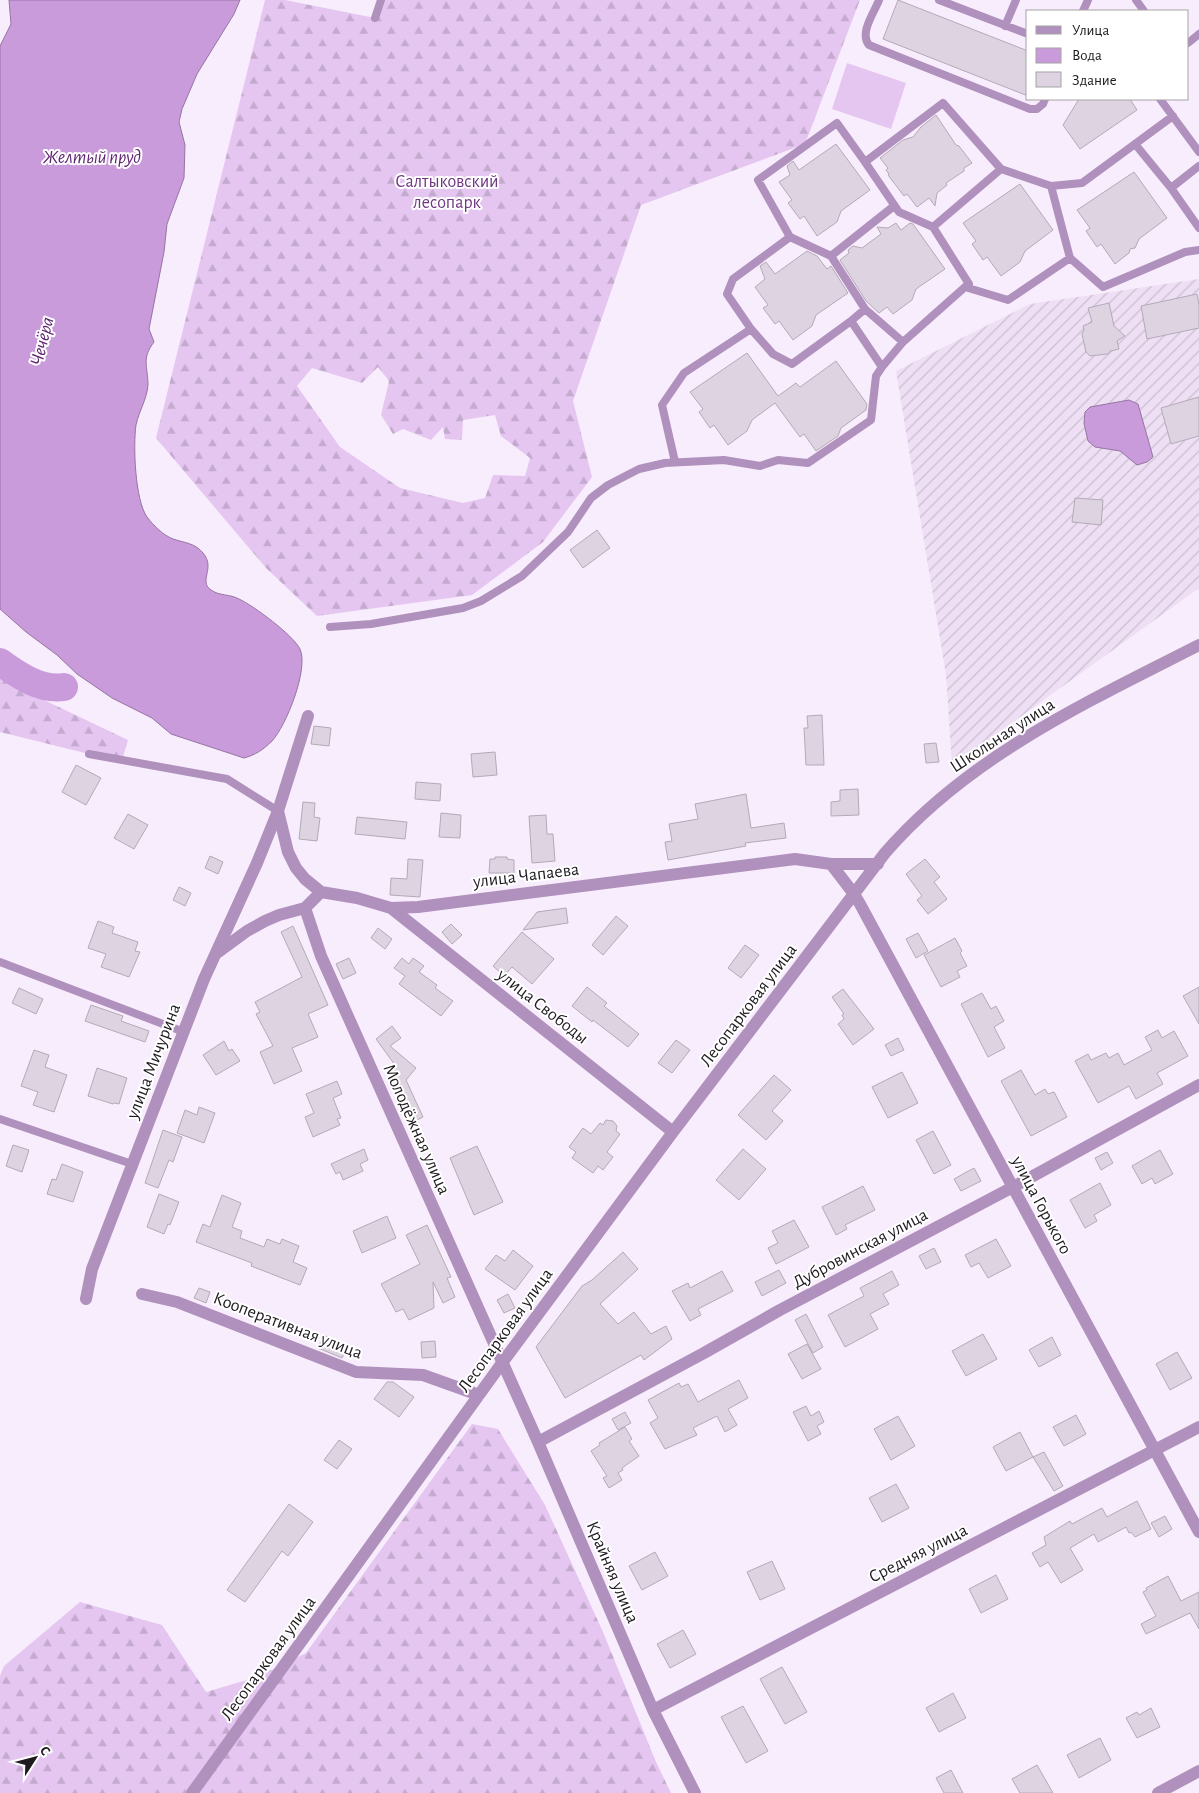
<svg xmlns="http://www.w3.org/2000/svg" width="1199" height="1793" viewBox="0 0 1199 1793" font-family="'Alegreya Sans',sans-serif">
<style>
.industrial{fill:url(#industrial-furrows)}
.forest{fill:url(#forest-firs);fill-rule:evenodd}
.park{fill:#e5c6f1}
.water{fill:#ca9bdb;stroke:#9674a3}
.lines{fill:none;stroke-linecap:round;stroke-linejoin:round}
.river{stroke:#ca9bdb;stroke-width:28}
.building{fill:#ded3e1;stroke:#b3aab7}
.lane{stroke:#b090bc;stroke-width:8}
.street{stroke:#b090bc;stroke-width:12}
.labels{text-anchor:middle;stroke-width:4;stroke-linejoin:round;paint-order:stroke}
.park-label{font-size:18px;fill:#6f3682;stroke:#fff}
.street-label{font-size:18px;fill:#1e1a1f;stroke:#fff}
.water-label{font-size:19px;font-style:italic;fill:#5f2672;stroke:#fff}
</style>
<defs>
<pattern id="industrial-furrows" width="10" height="10" patternUnits="userSpaceOnUse" patternTransform="scale(1.25)"><rect width="10" height="10" fill="#eedff4"/><path d="M-1 1l2-2M0 10L10 0M9 11l2-2" fill="none" stroke="#ccbfd1"/></pattern>
<pattern id="forest-firs" width="22" height="20" patternUnits="userSpaceOnUse" patternTransform="scale(1.25)"><rect width="22" height="20" fill="#e5c6f1"/><path d="M5 1l3.5 6h-7zM16 11l3.5 6h-7z" fill="#c4aace"/></pattern>
</defs>
<rect width="100%" height="100%" fill="#f8edfc"/>
<path class="industrial" d="M1199 279V588L952 766 946 675 896 371 1030 304Z"/>
<path class="forest" d="M265 0H285L375 18 381 0H860L805 144 641 205 573 401 592 477 543 542 472 595 317 616 266 568 156 438ZM378 367 389 381 381 415 393 434 403 429 431 440 443 427 445 439 462 440 463 420 495 415 501 436 530 458 525 476 493 475 485 498 463 503 400 488 340 447 297 386 312 368 362 383Z
M0 679 128 740 122 760 89 754 0 732Z
M472 1424 498 1429 545 1505 603 1632 656 1762 671 1793H0V1676L4 1666 80 1602 162 1625 206 1692 257 1677 306 1653Z"/>
<path class="park" d="M847 63 906 83 891 129 832 109Z"/>
<path class="water" d="M9 0H240L234 14 197 74 182 109 179 122 185 145 184 178 167 224 164 252 149 329 154 342C141 359 148 366 148 385 147 399 139 411 136 425 133 446 135 500 147 517 154 526 163 535 173 539 185 543 195 543 203 553 216 568 198 581 211 590 219 596 230 594 239 599 254 606 293 635 300 649 309 669 286 726 272 741 263 750 255 755 244 758L171 734 152 718 112 698 77 674 57 655 26 632 0 609V46L11 24Z
M1129 400 1138 404 1153 457 1147 462 1137 465 1120 451 1095 447 1088 441 1084 423 1085 412 1090 407Z"/>
<g class="lines">
<path class="river" d="M0 662C18 675 41 691 64 687"/>
</g>
<path class="building" d="M898 0 1028 51V96L883 39Z
M1079 99H1130L1137 110 1080 149 1063 125Z
M936 115 956 145 959 146 972 163 964 168V171L946 183 947 185 937 193 935 206 929 198 917 207 907 194 904 196 888 175 889 174 886 170 888 168 880 158 903 140 913 137 921 127Z
M836 144 870 190 841 211 837 222 817 236 804 216 800 219 788 203 792 200 779 182 790 175 787 166 793 161 799 170Z
M1134 172 1167 218 1139 239 1135 248 1130 249 1129 253 1115 264 1101 244 1097 247 1086 231 1090 228 1077 210Z
M1020 184 1053 230 1025 251 1020 262 1001 276 987 257 983 260 972 244 976 241 963 223Z
M896 223 901 230 910 223 913 224 945 269 916 289 912 300 893 314 887 307 879 313 866 301 840 260 849 253 848 250 853 246 862 248 881 234 877 227 888 228Z
M807 251 817 256 827 269 831 266 848 293 816 315 812 326 793 340 779 321 775 324 763 308 768 305 755 287 765 279 760 266 766 262 775 274Z
M1197 294 1199 305V328L1147 339 1141 306Z
M1109 303 1114 326 1125 336 1117 341 1119 349 1110 351 1108 354 1090 356 1086 352 1082 334 1084 330 1083 326 1092 322 1088 308Z
M747 353 778 396 796 383 800 387 836 361 867 404 866 410 841 428 838 436 816 451 804 434 800 437 775 403 752 420 747 431 728 445 714 425 710 428 699 412 703 409 690 392Z
M1199 397V436L1171 444 1161 408Z
M1075 498 1103 500 1101 525 1072 522Z
M597 530 610 548 583 568 570 550Z
M822 715 824 765H806L804 728H808L807 716Z
M314 726 331 728 329 746 311 744Z
M936 743 939 762 926 763 924 744Z
M495 752 497 775 473 777 471 754Z
M76 765 101 778 86 805 62 792Z
M416 782 441 784 440 801 415 799Z
M858 789 859 815 831 816V802L840 801V790Z
M746 794 751 828 784 823 786 838 745 843 746 846 668 860 665 842 672 841 669 824 698 819 695 804Z
M303 802 315 803 314 817 320 818 317 841 299 839Z
M441 813 461 815 460 838 439 837Z
M128 814 148 825 134 849 114 838Z
M546 815 547 834H553L555 861 532 863 529 816Z
M357 817 407 822 405 839 355 834Z
M210 856 223 862 218 874 205 868Z
M495 857H507V859L514 860V873H489L490 859H495Z
M408 859 423 860 420 897 390 895 391 878 407 879Z
M925 859 940 877 934 882 947 899 928 914 917 900 922 896 906 874Z
M179 887 191 893 185 906 173 900Z
M566 908 568 923 523 930 537 912Z
M616 916 628 926 603 955 592 945Z
M98 921 114 927 112 933 138 942 135 951 140 952 129 977 101 967 106 954 88 948Z
M451 924 462 935 452 944 442 932Z
M293 926 328 1005 308 1014 318 1037 292 1048 302 1071 274 1084 260 1052 273 1046 256 1014 260 1012 255 1002 302 977 281 932Z
M378 928 392 939 385 949 371 938Z
M522 932 554 959 532 984 512 967 504 976 493 966Z
M918 933 928 951 916 958 906 939Z
M955 938 962 951 960 953 967 966 957 971 960 977 941 987 924 955Z
M745 945 759 955 741 978 728 968Z
M349 958 356 973 343 979 336 964Z
M402 958 409 964 413 958 424 966 419 972 437 985 435 988 453 1001 441 1016 399 984 405 976 394 968Z
M587 987 607 1003 604 1006 639 1034 628 1047 593 1020 592 1022 572 1006Z
M1199 987V1024L1183 996Z
M19 988 43 999 36 1014 12 1003Z
M843 989 874 1029 853 1045 838 1024 844 1019 842 1015 844 1014 832 997Z
M982 993 991 1009 996 1006 1004 1021 994 1027 1005 1048 988 1057 961 1004Z
M91 1005 123 1016 121 1021 149 1031 145 1042 85 1021Z
M392 1026 401 1038 390 1046 416 1068 406 1080 423 1117 413 1122 388 1073 395 1065 376 1039Z
M1158 1030 1162 1038 1174 1031 1188 1056 1157 1073 1163 1084 1136 1099 1129 1086 1098 1103 1075 1061 1088 1054 1091 1060 1106 1053 1109 1058 1118 1053 1124 1065 1152 1050 1145 1037Z
M898 1038 904 1050 891 1056 885 1045Z
M676 1040 690 1050 672 1073 658 1063Z
M224 1041 229 1051 232 1049 240 1061 216 1075 203 1055Z
M34 1050 49 1055 45 1067 67 1075 54 1112 33 1105 38 1092 21 1086Z
M97 1068 127 1078 119 1104 114 1103 113 1104 88 1096Z
M1021 1070 1035 1095 1045 1089 1048 1094 1054 1092 1067 1117 1031 1136 1001 1081Z
M902 1072 918 1103 888 1118 872 1087Z
M774 1075 791 1090 772 1111 783 1121 766 1140 738 1115Z
M337 1081 342 1094 333 1098 341 1118 337 1119 340 1125 313 1137 305 1117 314 1113 306 1094Z
M199 1107 215 1113 204 1143 177 1133 185 1110 197 1115Z
M606 1120 613 1121 617 1126 616 1131 620 1134 607 1152 613 1157 603 1170 598 1166 593 1173 572 1158 576 1152 569 1147 583 1128 591 1134 600 1123 603 1125Z
M163 1130 182 1137 173 1162 169 1160 158 1188 145 1183Z
M933 1131 951 1165 934 1174 916 1140Z
M13 1145 29 1150 22 1172 6 1166Z
M477 1146 503 1202 474 1215 450 1158Z
M364 1149 368 1160 360 1164 363 1171 343 1180 340 1172 336 1174 331 1164Z
M743 1149 766 1169 739 1200 716 1180Z
M1160 1150 1173 1174 1155 1184 1152 1178 1142 1184 1132 1166Z
M1107 1152 1113 1163 1101 1170 1095 1158Z
M62 1164 83 1172 73 1202 47 1194 52 1179 56 1180Z
M974 1168 981 1181 961 1191 954 1179Z
M1100 1183 1111 1205 1094 1215 1097 1221 1085 1228 1070 1200Z
M863 1186 875 1210 845 1225 847 1229 836 1235 822 1207Z
M159 1194 179 1202 170 1225 168 1224 164 1234 147 1227Z
M222 1195 241 1203 232 1227 242 1231 240 1238 264 1247 267 1239 280 1244 282 1239 299 1246 293 1262 307 1268 300 1285 251 1266 252 1263 196 1242 203 1224 210 1227Z
M387 1216 396 1238 362 1253 353 1231Z
M794 1220 809 1247 776 1264 768 1248 778 1243 772 1231Z
M427 1225 451 1277 447 1278 455 1297 443 1303 433 1282 434 1308 409 1320 403 1309 396 1312 381 1284 420 1264 406 1235Z
M996 1239 1011 1266 988 1278 979 1263 971 1267 965 1255Z
M934 1248 941 1262 926 1269 919 1256Z
M513 1250 533 1266 515 1290 485 1269 496 1255 505 1261Z
M623 1252 638 1269 600 1304 618 1324 634 1312 651 1334 666 1326 672 1339 644 1360 641 1355 565 1398 536 1347 582 1286 592 1280Z
M779 1270 786 1283 762 1296 755 1282Z
M722 1271 733 1291 698 1309 701 1315 690 1321 672 1291 688 1283 690 1288Z
M892 1271 899 1285 883 1294 889 1304 870 1314 878 1329 845 1347 828 1315 864 1296 860 1288Z
M199 1288 210 1292 206 1303 194 1298Z
M508 1294 515 1308 504 1313 497 1300Z
M806 1314 823 1347 813 1353 795 1320Z
M983 1334 997 1359 966 1376 952 1351Z
M324 1335 347 1347 352 1349 344 1354 342 1358 318 1348Z
M1052 1337 1061 1355 1039 1367 1029 1350Z
M435 1341 436 1357 422 1358 421 1342Z
M807 1344 821 1369 802 1379 788 1354Z
M1177 1352 1192 1378 1170 1390 1156 1364Z
M739 1380 748 1398 728 1409 737 1425 725 1432 717 1416 693 1428 697 1435 665 1449 650 1423 658 1418 648 1400 679 1383 681 1387 688 1384 698 1402Z
M387 1382H393L414 1397 399 1417 374 1399Z
M806 1406 811 1416 819 1411 824 1422 817 1426 821 1434 808 1441 793 1412Z
M625 1412 631 1423 618 1430 612 1419Z
M1076 1415 1086 1434 1064 1446 1053 1427Z
M898 1416 915 1446 891 1460 874 1429Z
M625 1427 632 1439 629 1441 639 1456 622 1468 623 1470 618 1473 622 1480 609 1488 603 1478 607 1476 591 1451 600 1445 599 1443Z
M1020 1432 1033 1457 1006 1471 993 1447Z
M339 1440 352 1449 337 1469 324 1460Z
M1044 1452 1063 1486 1054 1491 1033 1457Z
M896 1484 909 1508 882 1522 869 1498Z
M1137 1501 1151 1529 1135 1537 1131 1532 1129 1533 1126 1527 1098 1542 1094 1534 1070 1548 1083 1570 1061 1583 1048 1562 1040 1567 1032 1553 1046 1545 1044 1537 1070 1521 1072 1524 1102 1508 1107 1517Z
M289 1504 313 1522 288 1556 282 1551 245 1602 227 1590Z
M1165 1516 1172 1529 1159 1537 1151 1523Z
M655 1552 668 1576 642 1590 629 1566Z
M772 1561 785 1589 760 1600 747 1572Z
M996 1575 1008 1599 981 1613 969 1589Z
M1168 1576 1181 1601 1199 1592V1629L1190 1613 1146 1634 1141 1624 1156 1616 1143 1592 1147 1590 1146 1588Z
M683 1630 696 1654 670 1668 657 1644Z
M782 1667 807 1712 785 1724 760 1679Z
M953 1693 966 1718 939 1732 926 1708Z
M743 1706 768 1751 746 1763 721 1717Z
M1151 1708 1160 1727 1137 1738 1126 1718 1137 1712 1139 1715Z
M1100 1738 1111 1760 1079 1778 1067 1755Z
M1037 1765 1053 1793H1020L1012 1779Z
M951 1770 963 1793H944L936 1778Z"/>
<g class="lines">
<path class="lane" d="M879 0C874 13 859 33 869 45L1030 109H1037L1043 104 1045 99
M939 0 1028 34
M1136 0 1144 11
M1083 11 1088 0
M375 18 381 0
M1005 26 1016 0
M1188 43 1199 34
M1160 99 1199 152
M1135 144 1171 188 1199 228
M1051 186 1070 258
M1171 188 1199 166
M933 227 1001 169 1051 186 1082 183 1173 116
M790 237 758 180 837 123 865 162
M965 287 969 284 933 227 899 212 865 162 943 103 1001 169
M865 309 831 256 894 206
M751 329 727 294 733 279 790 237 831 256
M882 367 851 321 865 309 903 342
M675 462 662 405 684 373 751 329 773 354 792 364 851 321
M330 627 371 624 463 608 481 601 522 576 568 532 591 498 608 485 639 469 665 463 724 460 760 466 778 460 808 463 871 420 876 376 882 367 903 342 965 287 1008 300 1070 258 1103 287 1185 252 1199 250
M89 754 227 779 278 811
M0 962 184 1032
M0 1119 132 1164"/>
<path class="street" d="M278 811 288 852 296 868 305 879 321 892 357 898 391 908 418 907 795 859 831 864H878
M831 864 854 894 860 904 1199 1532
M305 908 321 956 538 1442 653 1710 695 1793
M391 908 673 1132
M217 953 247 931 265 921 279 915 305 908 321 892
M142 1294 177 1302 356 1372 423 1375 479 1395
M86 1299 92 1269 204 979 257 863 278 811 308 716
M538 1442 704 1353 780 1310 1013 1187 1199 1085
M653 1710 1199 1427
M192 1793 502 1363 673 1132 885 853C969 756 1087 702 1199 645
M1158 1793 1199 1771"/>
</g>
<g class="labels">
<g class="park-label">
<text x="447" y="187">Салтыковский<tspan x="447" dy="21">лесопарк</tspan></text>
</g>
<g class="street-label">
<text transform="translate(1002 735) rotate(-33)" y="6">Школьная улица</text>
<text transform="translate(526 875) rotate(-7)" y="6">улица Чапаева</text>
<text transform="translate(748 1005) rotate(-53)" y="6">Лесопарковая улица</text>
<text transform="translate(543 1006) rotate(38)" y="6">улица Свободы</text>
<text transform="translate(153 1061) rotate(-69)" y="6">улица Мичурина</text>
<text transform="translate(417 1129) rotate(66)" y="6">Молодёжная улица</text>
<text transform="translate(1042 1205) rotate(62)" y="6">улица Горького</text>
<text transform="translate(860 1248) rotate(-28)" y="6">Дубровинская улица</text>
<text transform="translate(288 1325) rotate(21)" y="6">Кооперативная улица</text>
<text transform="translate(505 1330) rotate(-54)" y="6">Лесопарковая улица</text>
<text transform="translate(918 1553) rotate(-27)" y="6">Средняя улица</text>
<text transform="translate(613 1572) rotate(67)" y="6">Крайняя улица</text>
<text transform="translate(268 1658) rotate(-54)" y="6">Лесопарковая улица</text>
</g>
<g class="water-label">
<text x="92" y="163">Желтый пруд</text>
<text transform="translate(41 341) rotate(-76)" y="7">Чечёра</text>
</g>
</g>
<rect x="1026" y="10" width="162" height="90" fill="#ffffff" stroke="#a5a3a5"/>
<rect x="1036" y="26" width="25" height="8" fill="#b090bc" stroke="#a5a3a5"/>
<text x="1072" y="35" font-size="15" fill="#1e1a1f">Улица</text>
<rect x="1036" y="48" width="25" height="15" fill="#ca9bdb" stroke="#a5a3a5"/>
<text x="1072" y="60" font-size="15" fill="#1e1a1f">Вода</text>
<rect x="1036" y="72" width="25" height="15" fill="#ded3e1" stroke="#a5a3a5"/>
<text x="1072" y="85" font-size="15" fill="#1e1a1f">Здание</text>
<g transform="translate(35 1758) rotate(54)" stroke="#ffffff" stroke-width="4" paint-order="stroke">
<path d="M0-4L9 19L0 12L-9 19Z" fill="#1e1a1f"/>
<text y="-8" font-size="14" font-weight="bold" text-anchor="middle" fill="#1e1a1f">С</text>
</g>
</svg>
